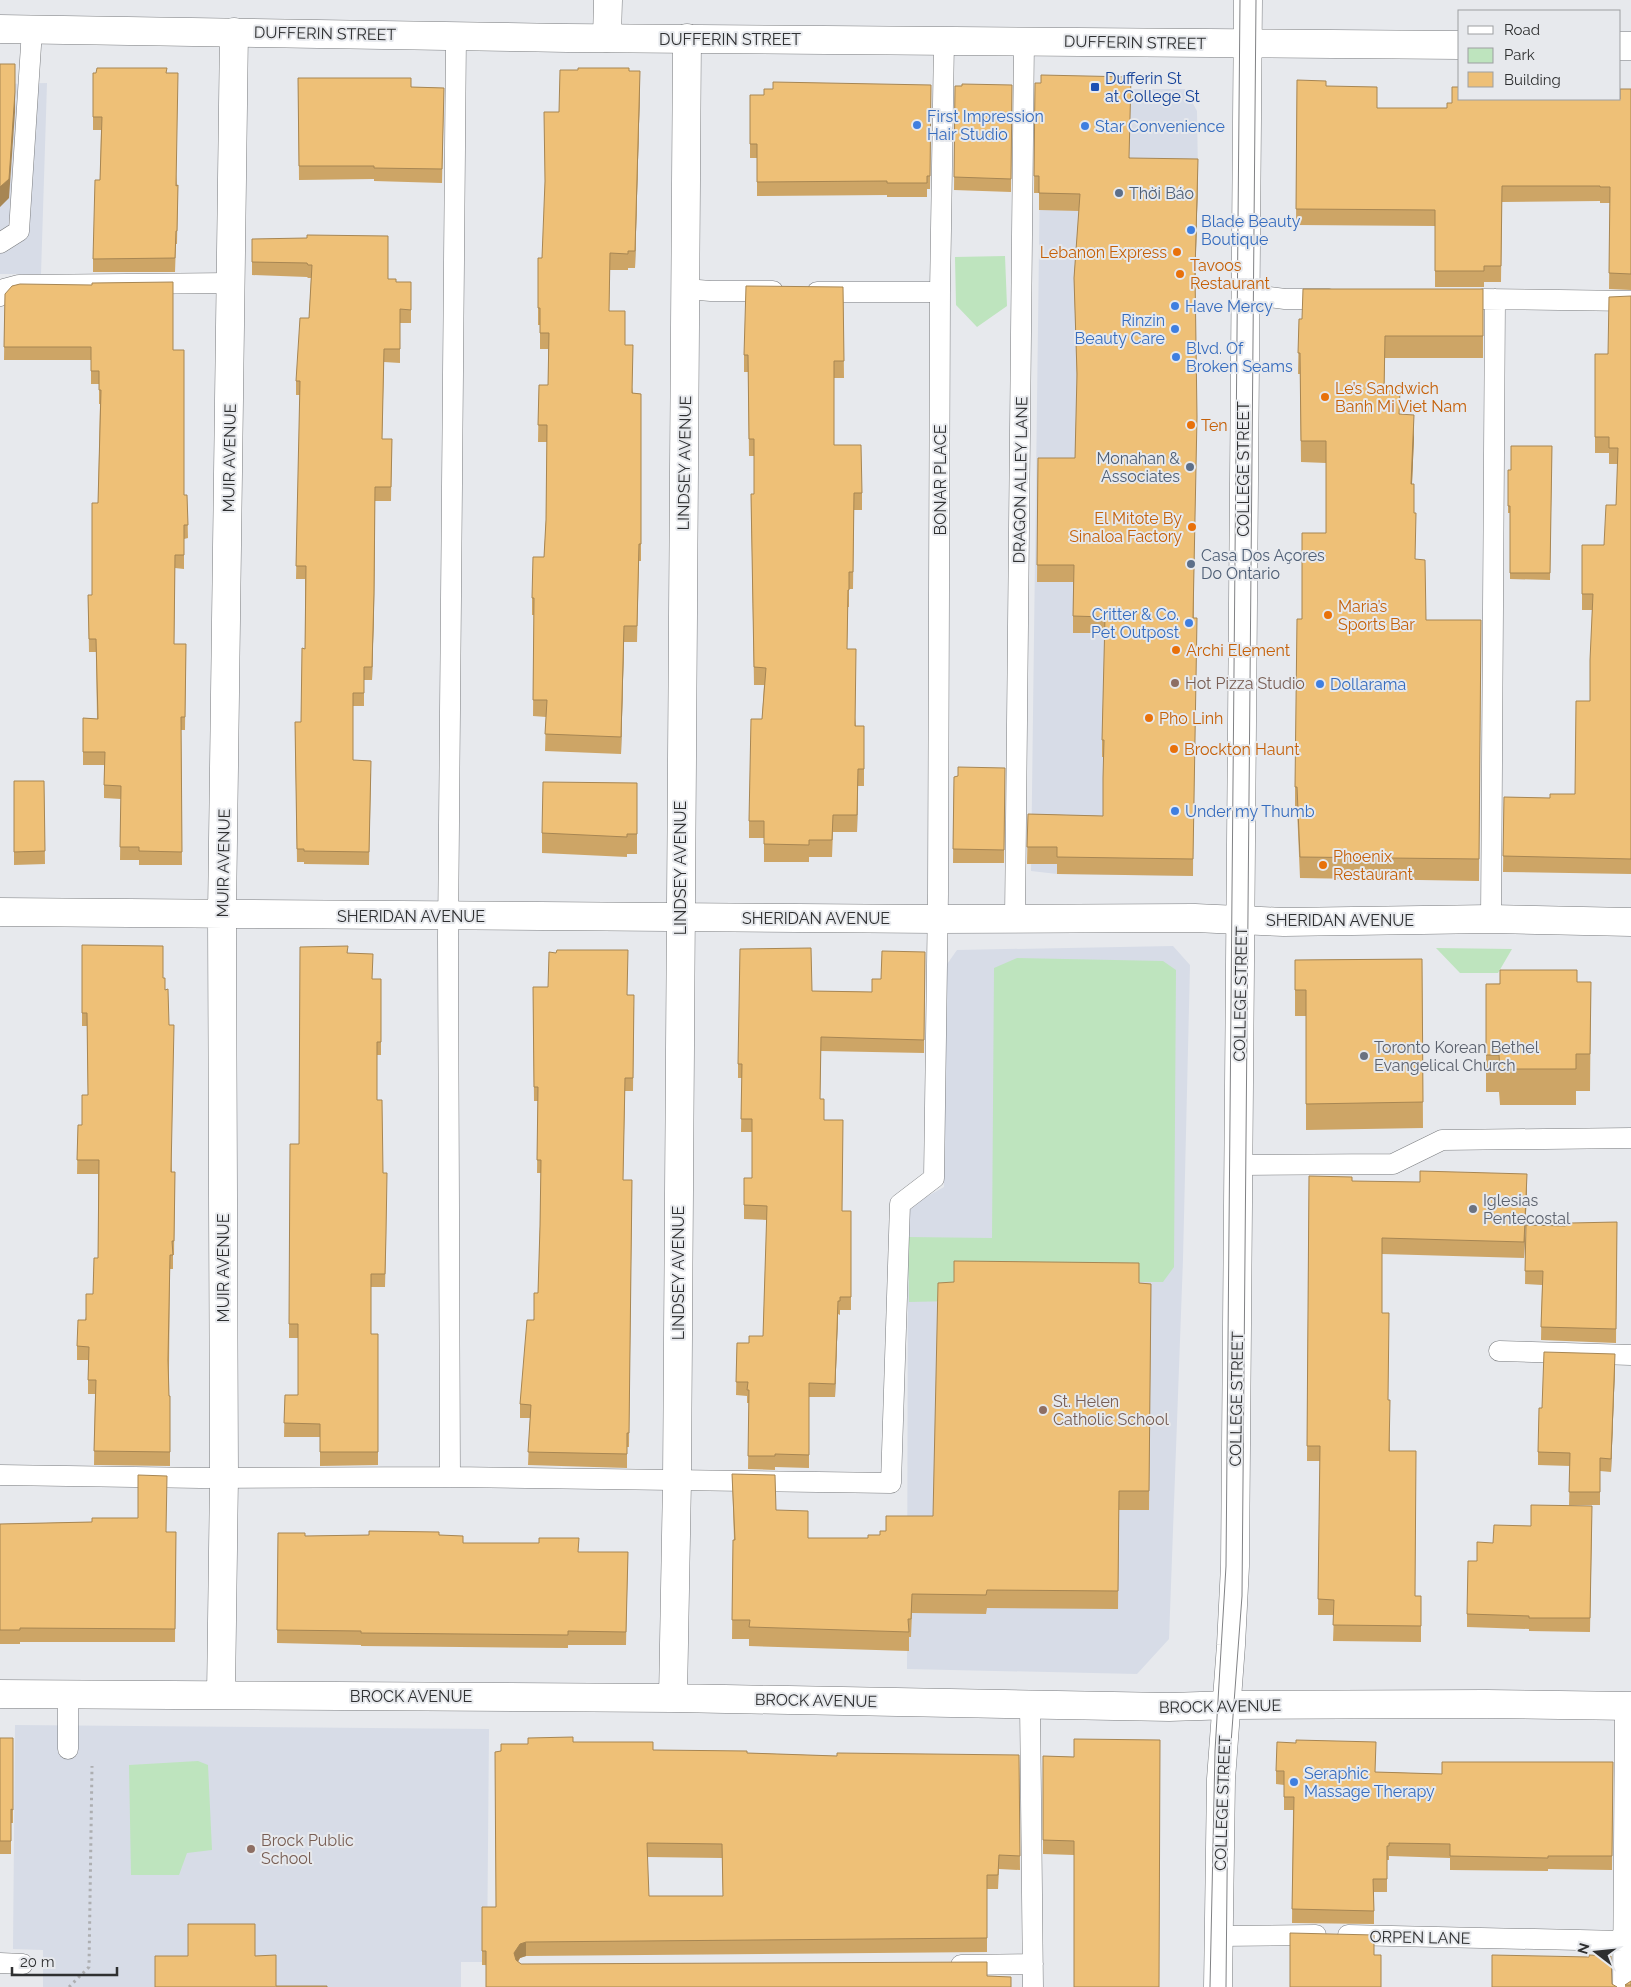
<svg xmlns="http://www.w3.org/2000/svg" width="1631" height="1987" viewBox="0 0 1631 1987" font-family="Raleway,sans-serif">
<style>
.built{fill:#d7dce7}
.green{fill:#bee4be}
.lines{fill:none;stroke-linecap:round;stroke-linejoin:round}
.lane-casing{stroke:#797b7e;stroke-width:21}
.street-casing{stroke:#797b7e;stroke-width:29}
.secondary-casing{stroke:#797b7e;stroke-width:29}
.path{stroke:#adaeb1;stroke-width:3;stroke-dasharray:2.5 4;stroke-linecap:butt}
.lane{stroke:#fff;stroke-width:20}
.street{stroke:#fff;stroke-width:28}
.secondary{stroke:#fff;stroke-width:28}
.tram{stroke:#818285;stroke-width:1}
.wall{fill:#cda566;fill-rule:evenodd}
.shaded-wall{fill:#a78653}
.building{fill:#eec077;stroke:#a78653;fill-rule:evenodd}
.transit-dot{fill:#1a4fb4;stroke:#e7e9ed;stroke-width:2}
.shop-dot{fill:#3f7fe0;stroke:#e7e9ed;stroke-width:2}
.service-dot{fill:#5c6f8a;stroke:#e7e9ed;stroke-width:2}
.food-dot{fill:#e8710a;stroke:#e7e9ed;stroke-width:2}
.education-dot{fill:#8d6e63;stroke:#e7e9ed;stroke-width:2}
.worship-dot{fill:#6b7280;stroke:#e7e9ed;stroke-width:2}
.labels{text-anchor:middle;stroke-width:4;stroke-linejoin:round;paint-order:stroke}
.street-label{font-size:16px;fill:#2f3031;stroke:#e7e9ed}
.transit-label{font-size:16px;fill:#164399;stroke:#e7e9ed;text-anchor:start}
.shop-label{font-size:16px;fill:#366cbe;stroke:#e7e9ed;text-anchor:start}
.service-label{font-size:16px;fill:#4e5e75;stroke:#e7e9ed;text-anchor:start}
.food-label{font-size:16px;fill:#c56008;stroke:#e7e9ed;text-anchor:start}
.education-label{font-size:16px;fill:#785e54;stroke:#e7e9ed;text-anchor:start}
.worship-label{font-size:16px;fill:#5b616d;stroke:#e7e9ed;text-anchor:start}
</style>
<rect width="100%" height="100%" fill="#e7e9ed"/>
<path class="built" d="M47 83 41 274H0V84Z
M1128 89H1185L1197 111 1198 176 1195 290 1197 396 1193 635H1197L1193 876 1057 874 1031 871 1041 92Z
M1173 946 1190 965 1183 1259 1169 1639 1137 1674 907 1669 908 1207 944 1187 945 967 957 950Z
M15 1725 489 1729 487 1962H461V1987H43V1950L13 1949Z"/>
<path class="green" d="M1005 256 1007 306 977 327 956 305 955 257Z
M1436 948 1512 949 1498 973H1460Z
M1017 958 1163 961 1176 970 1174 1267 1163 1282H1139L954 1301 909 1302 908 1237 992 1238 994 968Z
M198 1761 208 1765 212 1850 187 1853 179 1875H131L129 1765Z"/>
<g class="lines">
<g class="lane-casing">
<path id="lane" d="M0 243 19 231 32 30
M685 289 711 291H773
M817 292H940
M1245 294 1285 299H1329
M0 296 4 289 19 285 231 283
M1483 299 1631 301
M1015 918 1024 41
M1491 919 1495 299
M1239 1165 1393 1164 1442 1140 1631 1138
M1499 1351 1631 1355
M0 1475 201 1478 450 1477 891 1483 900 1204 934 1178 938 894 940 292 944 41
M450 1477 448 936 456 36
M1030 1704 1033 1987
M68 1749V1695
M1348 1935 1623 1941
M1218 1936 1316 1935
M0 1963 23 1964
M961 1965 1033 1964
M1623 1987 1625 1706"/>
</g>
<g class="street-casing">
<path id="street" d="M607 38 608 0
M0 912 937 919 1195 918 1284 922 1491 919 1631 922
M0 1694 673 1698 1169 1707 1233 1705 1487 1704 1631 1706
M221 1694 224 1478 222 914 234 32
M673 1698 677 1481 687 38"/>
</g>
<g class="secondary-casing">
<path id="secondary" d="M0 29 567 38 1460 45
M1620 46H1631
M1218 1987 1221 1779 1231 1645 1235 1566 1248 0"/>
</g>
<path class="path" d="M69 1987 89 1967 92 1766"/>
<use href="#lane" class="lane"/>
<use href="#street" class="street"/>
<use href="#secondary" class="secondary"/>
<path class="tram" d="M1210 1987 1215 1751 1226 1566 1240 0
M1226 1987 1228 1783 1242 1596 1256 0"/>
</g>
<path class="wall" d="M629 71 640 88 635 268H628V270H610L609 311 625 345 633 393 641 394V561H639L637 642H624L621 754 545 751 546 717 533 716 534 615H532V598L544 557 546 520 547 442H538L539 385H548V349H540V325H538V258H542L559 112Z
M93 73H167L177 185H178L177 244H176L175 272H93V259L100 180 101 130H93Z
M298 78 411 87 444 88 442 183 374 181V179L299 180Z
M1297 80 1326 86 1377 108H1447L1452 103 1631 89V290L1609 289 1610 203H1600V201L1502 202 1501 282H1484V287H1435V226L1296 225Z
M1035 83 1130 158 1198 176 1195 284 1193 876 1057 874V864H1027L1028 814 1103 816 1104 757H1102V740L1105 633H1073V582H1037L1038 458H1075L1077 384 1074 278 1079 211 1039 210V193H1034Z
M931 85 930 189H927V197H887V195L757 196V158H750V95H764Z
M1012 85 1011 192 954 190 955 86Z
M252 239 396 282H411V323H400V363L384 362 382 439H392L391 501H375L374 608 372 680H364V706H353V760L371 774 369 865 304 864V862H297L295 722H301L305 649V579H296L300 395H296V381L309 318 311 278H308L307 277 252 275Z
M843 287 844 378H834V445L862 493V510H854L853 589H849V607H848L847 649 856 726H864V786H858L857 832H833L832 857H809V862H764V838H749V821L762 719 764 685H754L751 494H754V456H749L748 372H744V355Z
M1483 289V358H1385L1384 391 1414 437 1412 484 1415 559 1426 620H1481L1479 881 1300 878 1297 809H1295V787L1302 619 1326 533V463L1301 462 1300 374H1298L1299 319H1302Z
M5 294 173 350 184 495H187L188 538 184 539V569L175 568 174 644H186L185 730H181L182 865H139V860H120L121 799 104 798V765H83V718L97 719 96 652H89L88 595H92L98 503 100 404H99V384H91V360H4Z
M1631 296V874L1503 872 1504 797 1550 798 1575 794 1590 701 1592 610H1582V545H1604L1616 505 1618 464H1609V453H1595V354H1608Z
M1552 446 1550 580 1510 579V513H1508V470H1511Z
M1005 768 1004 863H953L954 777Z
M14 781H44L45 864 14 865Z
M637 783V854H627V857L542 853V833Z
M82 945 163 978 172 1172H175L174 1255H173V1269H170L169 1369V1396H170V1466L94 1465 95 1394H88V1360H77V1346L93 1294 98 1258V1174H77L78 1125H82L88 1095 87 1026H82Z
M925 952 924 1053 821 1051 820 1099 824 1120 842 1211H851V1310H840V1315L838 1314 835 1397H809V1468L775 1467V1470L748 1469 749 1403H747V1396L736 1395 737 1343H749L763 1336 767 1220 744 1219V1178H752V1132H741L742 1078H738V1064L812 991 872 992 881 979Z
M348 953 372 979H381V1055H377V1100L383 1173 386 1248 385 1287H371V1334H378V1465L320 1466V1437H284L285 1395H298V1338H289V1324L299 1144Z
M1422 959 1423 1128 1306 1130V1016H1295V960Z
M1577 982H1591L1590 1091H1576V1105H1500L1499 1092H1486V984Z
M533 987 628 995 634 1008 633 1091H625L623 1180H632L629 1447H627V1468L528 1465 530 1418H520V1404L538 1293 540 1226 541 1173H537L538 1101H534Z
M1309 1176 1352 1181 1527 1190 1524 1258 1382 1254V1313L1388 1400 1390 1451 1415 1596H1421V1642L1333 1641 1334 1615H1318L1320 1461H1307Z
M1617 1222 1616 1343 1541 1340 1542 1285 1525 1284 1526 1225 1565 1226Z
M1139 1283 1151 1284 1149 1510H1119L1118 1609 987 1608 986 1614 912 1613 911 1637H909V1651L749 1646V1639H732L733 1540H734L732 1474 808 1538H868L880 1535 886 1531 933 1516Z
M1615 1366 1611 1472 1600 1471V1505H1569L1570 1466 1538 1465V1452L1542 1408Z
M138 1518 167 1532H176L175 1642H20V1644H0V1524L92 1522Z
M1592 1520 1590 1632 1529 1631V1629L1467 1627V1614L1477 1561 1493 1543 1531 1526Z
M278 1533 305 1536 439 1535 463 1543 579 1552H628L626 1645H568V1648L361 1646V1645L277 1643Z
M0 1738H13V1823H11V1854H0Z
M1160 1740 1074 1855 1043 1854V1756L1074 1757Z
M573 1742 653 1750 837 1756 1019 1755 1020 1870 999 1869 998 1889H987V1952L526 1956 520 1958 518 1962 521 1964 987 1976 482 1965V1907H496L501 1751 528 1744ZM647 1857 722 1858 723 1896H649Z
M1613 1762 1612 1870 1548 1869V1871L1450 1870V1858L1389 1856V1860H1387V1892H1374V1924L1292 1923 1293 1810H1284V1785L1276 1784V1771L1375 1772 1442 1774Z
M1631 1981V1987H1625V1985Z"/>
<path class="shaded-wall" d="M640 71V88L635 268V251Z
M15 92V112L9 198 0 207V187Z
M1198 159V176L1195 290V273Z
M1414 415V437L1411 506V484Z
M375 487 374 608 372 680V667Z
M624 626V642L621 754V737Z
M858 769V786L857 832V815Z
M1527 1174V1190L1524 1258V1242Z
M838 1301V1314L835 1397V1384Z
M1615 1354V1366L1611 1472V1459Z
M526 1942V1956L520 1958 514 1968V1953L520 1944Z"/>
<path class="building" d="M0 64H15V92L9 179 0 187Z
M97 68H167L166 73H178L176 186 178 185 177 231H176L175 258 93 259 95 180H100L102 117H93V73H96Z
M578 68H629V71H640L635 251H628V254L610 253 609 311H625V345H633L632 393 641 394V544H639L637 626H624L621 737 545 734 547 700H533L534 598H532L533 557H544L546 520 547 425H538L539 385H548L549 333H540V308H538V258H542L545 181 544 112H559L560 70H578Z
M1041 75 1131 77 1129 158 1198 159 1195 273 1197 417 1193 618H1197L1193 859 1057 857V847H1027L1028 814 1103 816V778L1104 740H1102L1105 617 1073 616 1074 565H1037L1038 458H1075L1077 374 1074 278 1080 194 1039 193V176H1034L1035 83H1041Z
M298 78H411V87L444 88 442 169 374 168V166H299Z
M1297 80 1326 81V86L1377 87V108H1447V103H1452V87H1460V99H1620V89H1631V274L1609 273 1610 187H1600V186H1502L1501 266H1484V271H1435V210L1296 209Z
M773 82 931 85 930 176H927V183H887V181L757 182V144H750V95H764V89H773Z
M962 84 1012 85 1011 179 954 177 955 86H962Z
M307 235 388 236V279H396V282H411V310L400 309V349H384L382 439H392L391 487H375L374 594 372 667H364V693H353V760L371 761 369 852 304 851V849H297L295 722H301L302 648 305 649 306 566H296L300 381H296L300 318H309L312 265H308L307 263 252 262V239L307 238Z
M173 282V350H184V495H187L188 525H184V555H175L174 644H186L185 717H181L182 852 139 851V847H120L121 786 104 785 105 752H83V718L98 719 96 639H89L88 595H92V503H98L101 390H99V371H91V347H4L5 294 12 286 20 284 92 285V283Z
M746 286 843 287 844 361H834V445H861L862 493H854L853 572H849V590H848L847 649H856L855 726H864V769H858L857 815H833L832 840H809V845L764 844V821H749L751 719H762L766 668 754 667 751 494H754V439H749L748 355H744Z
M1303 289H1483V336H1385L1384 391H1400L1399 414 1414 415 1411 484H1414V513H1416L1415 559 1425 560 1426 620H1481L1479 859 1300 857 1297 787H1295L1297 619H1302V533H1326V441H1301L1300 353H1298L1299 319H1302Z
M1631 296V859L1503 856 1504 797 1550 798V794H1575L1576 701H1590V660L1593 594H1582V545H1604L1606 505H1616L1618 448H1609V437H1595V354H1608L1609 297Z
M1511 446H1552L1550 573H1510V506H1508V470H1511Z
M958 767 1005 768 1004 850 953 849 954 777 958 776Z
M14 781H44L45 851 14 852Z
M543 782 637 783V834H627V837L542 833Z
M82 945 163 946V978H165V990L168 989 169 1025H174L171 1172H175L174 1241H172L173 1255H170L168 1360 169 1396H170V1452L94 1451 96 1380H88L89 1347 77 1346 78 1320H86V1294H93L94 1258H98L99 1160H77L78 1125H82V1095H88L87 1013H82Z
M348 946 347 953 373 954 372 979H381V1042H377V1100H382L383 1173H387L386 1234 385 1274H371V1334H378V1452H320V1424L284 1423 285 1395H298V1324H289L290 1144H299L300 947Z
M811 948 812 991 872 992V979H881L882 951 925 952 924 1040 821 1037 820 1099H824V1120H843L842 1211H851V1297H840V1301H838L835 1384 809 1383V1455L775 1454V1456H748L749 1390H747L748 1382H736L737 1343H749V1336H763L767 1206 744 1205V1178H752V1119H741L742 1064H738L740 949Z
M557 950H628L627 995H634L633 1078H625L623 1180H632L629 1433H627V1454L528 1452 531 1405 520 1404 527 1320H534V1293H538L540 1226 541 1160H537L538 1087H534L533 987H548L549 952 556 953Z
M1422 959 1423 1102 1306 1104V990H1295V960Z
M1500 970H1577V982H1591L1590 1054H1576V1069H1500L1499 1055H1486V984H1500Z
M1420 1171 1527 1174 1524 1242 1382 1238V1313H1389L1388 1400H1390L1389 1451H1416L1415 1596H1421V1626L1333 1625 1334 1600 1318 1599 1320 1446H1307L1309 1176 1352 1177V1181L1420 1182Z
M1617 1222 1616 1329 1541 1327 1543 1271H1525L1526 1225 1565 1226 1571 1223Z
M954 1261 1139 1263V1283L1151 1284 1149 1491H1119L1118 1591 987 1590 986 1595 912 1594 911 1619H908L909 1632 749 1627 750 1620H732L733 1540H735L732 1474 775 1475 776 1510 808 1511V1538H868V1535H880V1531H886V1516H933L938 1283 954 1282Z
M1544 1352 1615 1354 1611 1459 1600 1458V1492H1569L1570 1453 1538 1452 1539 1408H1542Z
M138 1475 167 1476 166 1532H176L175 1629 20 1628V1630H0V1524L92 1522V1518H138Z
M1531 1505 1592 1506 1590 1618H1529V1616L1467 1614 1468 1561H1477V1542L1493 1543 1494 1525 1531 1526Z
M369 1531 439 1532V1535L463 1536V1543H539V1538H579L578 1552H628L626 1632 568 1631V1635L361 1633V1631L277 1630 278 1533H305V1536L369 1535Z
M573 1737V1742H653V1750L747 1751V1753L837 1756V1753L1019 1755 1020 1856 999 1855 998 1875H987V1938L526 1942 520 1944 514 1953 516 1960 521 1964 987 1962V1976L1011 1977V1987H486V1951H482V1907H496L495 1752 501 1751V1744H528V1738ZM647 1843 722 1844 723 1896H649Z
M0 1738H13V1810L11 1809V1841H0Z
M1074 1739 1160 1740 1159 1987H1074V1841L1043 1840V1756L1074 1757Z
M1296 1740 1376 1742 1375 1772 1442 1774V1762H1613L1612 1856H1548V1858L1450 1856V1844L1389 1843V1846H1387V1879H1373L1374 1911 1292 1909 1294 1797H1284V1771H1276L1277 1742 1296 1743Z
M188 1924H255V1956L276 1955V1986H327V1987H155V1956H188Z
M1290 1933 1374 1935V1955H1381V1987H1290Z
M1492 1955 1589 1957V1955L1611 1956 1612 1984 1617 1987H1492Z
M1631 1981V1985H1625Z"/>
<rect class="transit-dot" x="1090" y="82" width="10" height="10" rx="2.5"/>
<g class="shop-dot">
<circle cx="917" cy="125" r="5"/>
<circle cx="1085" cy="126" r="5"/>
<circle cx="1191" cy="230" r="5"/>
<circle cx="1175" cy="306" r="5"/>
<circle cx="1175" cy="329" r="5"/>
<circle cx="1176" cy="357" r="5"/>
<circle cx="1189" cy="623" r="5"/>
<circle cx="1320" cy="684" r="5"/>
<circle cx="1175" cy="811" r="5"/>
<circle cx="1294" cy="1782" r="5"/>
</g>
<g class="service-dot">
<circle cx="1119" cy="193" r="5"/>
<circle cx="1190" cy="467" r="5"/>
<circle cx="1191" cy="564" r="5"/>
</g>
<g class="food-dot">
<circle cx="1177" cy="252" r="5"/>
<circle cx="1180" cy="274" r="5"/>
<circle cx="1325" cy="397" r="5"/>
<circle cx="1191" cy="425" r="5"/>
<circle cx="1192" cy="527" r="5"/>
<circle cx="1328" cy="615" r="5"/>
<circle cx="1176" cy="650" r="5"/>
<circle cx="1149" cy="718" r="5"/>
<circle cx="1174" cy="749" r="5"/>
<circle cx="1323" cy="865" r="5"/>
</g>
<g class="education-dot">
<circle cx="1175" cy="683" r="5"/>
<circle cx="1043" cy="1410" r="5"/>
<circle cx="251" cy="1849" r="5"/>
</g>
<g class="worship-dot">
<circle cx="1364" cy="1056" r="5"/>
<circle cx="1473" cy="1209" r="5"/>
</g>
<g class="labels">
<g class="street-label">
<text transform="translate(325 33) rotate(1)" y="6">DUFFERIN STREET</text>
<text x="730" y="45">DUFFERIN STREET</text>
<text transform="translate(1135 42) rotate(1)" y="6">DUFFERIN STREET</text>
<text transform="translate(229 458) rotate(-89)" y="6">MUIR AVENUE</text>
<text transform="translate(684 463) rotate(-89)" y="6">LINDSEY AVENUE</text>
<text transform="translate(1243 469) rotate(-90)" y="6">COLLEGE STREET</text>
<text transform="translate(940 480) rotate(-90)" y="6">BONAR PLACE</text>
<text transform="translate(1020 480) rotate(-89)" y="6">DRAGON ALLEY LANE</text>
<text transform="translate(223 863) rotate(-89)" y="6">MUIR AVENUE</text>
<text transform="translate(680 868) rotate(-90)" y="6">LINDSEY AVENUE</text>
<text x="411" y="922">SHERIDAN AVENUE</text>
<text x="816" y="924">SHERIDAN AVENUE</text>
<text x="1340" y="926">SHERIDAN AVENUE</text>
<text transform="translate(1240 994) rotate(-89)" y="6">COLLEGE STREET</text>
<text transform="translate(223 1268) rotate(-90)" y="6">MUIR AVENUE</text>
<text transform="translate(678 1273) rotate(-90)" y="6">LINDSEY AVENUE</text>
<text transform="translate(1236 1399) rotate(-89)" y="6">COLLEGE STREET</text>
<text x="411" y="1702">BROCK AVENUE</text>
<text transform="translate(816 1700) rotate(1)" y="6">BROCK AVENUE</text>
<text transform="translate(1220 1706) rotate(-1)" y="6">BROCK AVENUE</text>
<text transform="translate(1222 1803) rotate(-88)" y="6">COLLEGE STREET</text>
<text transform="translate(1420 1937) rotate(1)" y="6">ORPEN LANE</text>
</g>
<g class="transit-label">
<text x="1105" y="84">Dufferin St<tspan x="1105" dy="18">at College St</tspan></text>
</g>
<g class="shop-label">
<text x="927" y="122">First Impression<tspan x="927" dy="18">Hair Studio</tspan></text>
<text x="1095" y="132">Star Convenience</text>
<text x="1201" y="227">Blade Beauty<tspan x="1201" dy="18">Boutique</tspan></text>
<text x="1185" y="312">Have Mercy</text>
<text x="1165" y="326" text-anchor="end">Rinzin<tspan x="1165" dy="18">Beauty Care</tspan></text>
<text x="1186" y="354">Blvd. Of<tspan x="1186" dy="18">Broken Seams</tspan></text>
<text x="1179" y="620" text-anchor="end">Critter &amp; Co.<tspan x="1179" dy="18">Pet Outpost</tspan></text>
<text x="1330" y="690">Dollarama</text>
<text x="1185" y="817">Under my Thumb</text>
<text x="1304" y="1779">Seraphic<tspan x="1304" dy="18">Massage Therapy</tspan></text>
</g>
<g class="service-label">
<text x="1129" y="199">Thời Báo</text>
<text x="1180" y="464" text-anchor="end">Monahan &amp;<tspan x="1180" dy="18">Associates</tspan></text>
<text x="1201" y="561">Casa Dos Açores<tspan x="1201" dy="18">Do Ontario</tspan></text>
</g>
<g class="food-label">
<text x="1167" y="258" text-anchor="end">Lebanon Express</text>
<text x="1190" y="271">Tavoos<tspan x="1190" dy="18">Restaurant</tspan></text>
<text x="1335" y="394">Le’s Sandwich<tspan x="1335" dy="18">Banh Mi Viet Nam</tspan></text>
<text x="1201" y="431">Ten</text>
<text x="1182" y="524" text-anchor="end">El Mitote By<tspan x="1182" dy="18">Sinaloa Factory</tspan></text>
<text x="1338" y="612">Maria’s<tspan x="1338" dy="18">Sports Bar</tspan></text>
<text x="1186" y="656">Archi Element</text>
<text x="1159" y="724">Pho Linh</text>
<text x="1184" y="755">Brockton Haunt</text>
<text x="1333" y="862">Phoenix<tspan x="1333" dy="18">Restaurant</tspan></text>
</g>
<g class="education-label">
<text x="1185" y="689">Hot Pizza Studio</text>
<text x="1053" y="1407">St. Helen<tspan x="1053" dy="18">Catholic School</tspan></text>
<text x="261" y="1846">Brock Public<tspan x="261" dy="18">School</tspan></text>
</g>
<g class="worship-label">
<text x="1374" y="1053">Toronto Korean Bethel<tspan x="1374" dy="18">Evangelical Church</tspan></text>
<text x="1483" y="1206">Iglesias<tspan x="1483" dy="18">Pentecostal</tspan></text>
</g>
</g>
<rect x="1458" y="10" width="162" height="90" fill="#e7e9ed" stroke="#9d9fa2"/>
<rect x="1468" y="26" width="25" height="8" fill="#ffffff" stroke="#9d9fa2"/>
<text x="1504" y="35" font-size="15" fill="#2f3031">Road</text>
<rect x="1468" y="48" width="25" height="15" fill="#bee4be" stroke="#9d9fa2"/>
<text x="1504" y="60" font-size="15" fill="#2f3031">Park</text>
<rect x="1468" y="72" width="25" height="15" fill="#eec077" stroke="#9d9fa2"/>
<text x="1504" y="85" font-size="15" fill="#2f3031">Building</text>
<g transform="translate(1596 1952) rotate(286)" stroke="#e7e9ed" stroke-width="4" paint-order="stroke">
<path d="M0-4L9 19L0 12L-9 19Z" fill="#2f3031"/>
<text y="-8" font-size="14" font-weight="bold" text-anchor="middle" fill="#2f3031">N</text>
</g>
<path d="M12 1967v8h105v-8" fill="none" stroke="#2f3031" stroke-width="2.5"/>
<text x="20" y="1967" font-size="15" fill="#2f3031" stroke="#e7e9ed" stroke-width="4" paint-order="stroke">20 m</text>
</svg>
